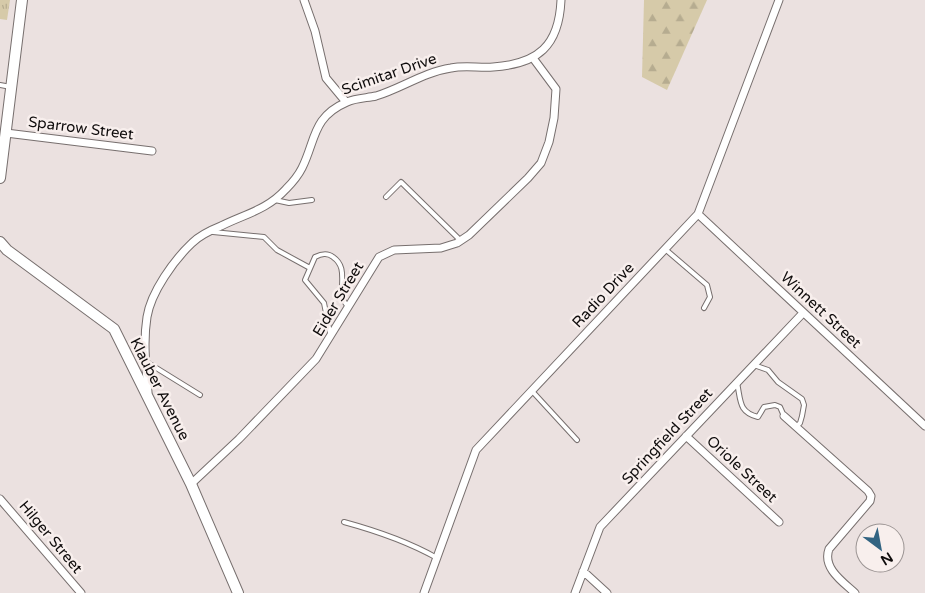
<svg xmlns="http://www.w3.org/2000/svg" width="925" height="593" viewBox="0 0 925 593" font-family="'Varela Round',sans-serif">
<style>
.forest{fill:url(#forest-firs)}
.park{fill:url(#park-tufts)}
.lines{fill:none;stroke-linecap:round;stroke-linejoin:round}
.lane-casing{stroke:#776f6e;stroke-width:6}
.street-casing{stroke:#776f6e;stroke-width:9}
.secondary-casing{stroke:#776f6e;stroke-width:12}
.lane{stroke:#fff;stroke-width:4}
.street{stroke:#fff;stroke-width:7}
.secondary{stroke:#fff;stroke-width:10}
.labels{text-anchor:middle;stroke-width:5;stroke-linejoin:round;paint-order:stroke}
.street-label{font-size:15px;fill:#0f0c0c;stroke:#f8efed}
</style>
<defs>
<pattern id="forest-firs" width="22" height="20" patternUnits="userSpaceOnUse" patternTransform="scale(1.25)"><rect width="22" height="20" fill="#d6caa9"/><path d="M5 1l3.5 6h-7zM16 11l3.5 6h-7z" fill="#b6ac90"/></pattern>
<pattern id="park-tufts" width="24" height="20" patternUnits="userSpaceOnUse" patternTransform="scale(1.25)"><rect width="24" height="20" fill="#d6caa9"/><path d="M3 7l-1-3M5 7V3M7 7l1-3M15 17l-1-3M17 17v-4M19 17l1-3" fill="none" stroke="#b6ac90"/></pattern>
</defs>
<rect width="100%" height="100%" fill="#ebe1e0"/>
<path class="forest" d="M644 0H707L667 90 642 77Z"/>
<path class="park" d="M0 0H10L7 20 0 19Z"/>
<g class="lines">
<g class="lane-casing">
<path id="lane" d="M0 85 11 87
M386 197 401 182 460 240
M275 200 289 203 312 200
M213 232 264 237 277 250 310 268
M665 249 707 285 710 297 704 308
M330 333 324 303 305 280 315 257C321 254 327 252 333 257 349 268 338 286 344 301 344 302 348 306 348 307
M145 361 200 395
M754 365 768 370 778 382 802 399 804 405 802 416 800 423 796 427
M737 383C741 400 738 412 758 417L764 407 775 405 780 407 784 416
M532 391 577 440
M344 522C377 531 407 541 437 558"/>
</g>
<g class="street-casing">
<path id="street" d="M304 0 315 31 326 78 346 102
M6 133 152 151
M698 214 925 426
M148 392C146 367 143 342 147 317 151 292 174 260 192 243 199 236 211 230 221 226 245 214 267 210 286 189 292 183 298 176 302 168 316 140 312 117 347 102 356 98 367 98 376 96 402 88 424 72 451 68 464 65 479 68 493 67 538 64 559 46 561 0
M784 416 868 491 871 496 870 501 829 549C822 568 843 582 855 593
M686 436 779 522
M191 484 239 439 316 359 379 257 394 250 441 248 457 243 469 235 528 178 541 163 549 142 554 118 556 89 533 58
M0 499 81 593
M583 571 607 593
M424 593 476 450 698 214 779 0
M575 593 600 527 803 313"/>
</g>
<g class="secondary-casing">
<path id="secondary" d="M0 178 22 0
M0 242 7 250 114 329 191 484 238 593"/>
</g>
<use href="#lane" class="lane"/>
<use href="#street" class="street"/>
<use href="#secondary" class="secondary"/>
</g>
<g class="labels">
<g class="street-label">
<text transform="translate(389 74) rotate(-19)" y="5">Scimitar Drive</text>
<text transform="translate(81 128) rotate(7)" y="5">Sparrow Street</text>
<text transform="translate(603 295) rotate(-47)" y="5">Radio Drive</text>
<text transform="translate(338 299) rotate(-59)" y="5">Eider Street</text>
<text transform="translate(821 310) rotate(43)" y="5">Winnett Street</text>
<text transform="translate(160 389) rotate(63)" y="5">Klauber Avenue</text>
<text transform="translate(667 436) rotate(-47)" y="5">Springfield Street</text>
<text transform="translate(742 469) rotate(43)" y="5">Oriole Street</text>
<text transform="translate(51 537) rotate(50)" y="5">Hilger Street</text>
</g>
</g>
<g transform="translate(880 548) rotate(148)"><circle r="24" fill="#f8efed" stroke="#9b9493"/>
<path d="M0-4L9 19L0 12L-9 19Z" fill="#326482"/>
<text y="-8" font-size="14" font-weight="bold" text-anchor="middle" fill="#0f0c0c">N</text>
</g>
</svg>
